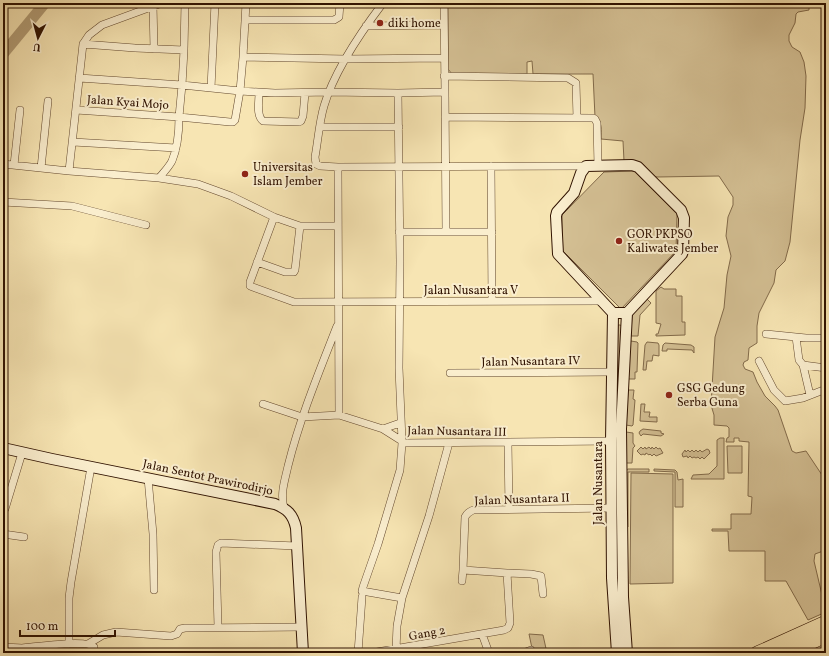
<svg xmlns="http://www.w3.org/2000/svg" width="829" height="656" viewBox="0 0 829 656" font-family="Vollkorn,serif">
<style>
.green{fill:#d5c195;stroke:#826a4a}
.lines{fill:none;stroke-linecap:round;stroke-linejoin:round}
.river{stroke:#b39d76;stroke-width:11}
.street-casing{stroke:#62472d;stroke-width:8}
.secondary-casing{stroke:#301200;stroke-width:12}
.highway-casing{stroke:#301200;stroke-width:14}
.street{stroke:#faeece;stroke-width:7}
.secondary{stroke:#faeece;stroke-width:10}
.highway{stroke:#f7e5b3;stroke-width:13}
.poi-dot{fill:#8f2418;stroke:#faeece;stroke-width:1.5}
.labels{text-anchor:middle;stroke-width:4;stroke-linejoin:round;paint-order:stroke}
.poi-label{font-size:12px;fill:#301200;stroke:#faeece;text-anchor:start}
.street-label{font-size:12px;fill:#301200;stroke:#faeece}
</style>
<rect width="100%" height="100%" fill="#f7e5b3"/>
<filter id="stains"><feTurbulence type="fractalNoise" baseFrequency=".005" numOctaves="4"/><feColorMatrix values="0 0 0 0 .2 0 0 0 0 .09 0 0 0 0 .02 0 0 0 .5 -.17"/></filter>
<radialGradient id="worn" r=".72"><stop offset=".6" stop-color="#630" stop-opacity="0"/><stop offset="1" stop-color="#630" stop-opacity=".3"/></radialGradient>
<path class="green" d="M448 3H809V10L798 12 796 14 795 23 789 35V41L792 47 800 52 804 62 806 76 805 108 800 140 790 242 785 261 776 270 774 283 759 313 757 326V343L749 348 748 360 744 362 743 365 745 369 753 372 757 382 765 396 775 406 778 410 792 451 796 453 806 451 824 478 826 483V550L815 554 814 561 826 612 808 620 786 581H765V551H729L728 531H712V529H731V514H751L752 497 748 496 749 442 739 441V438H734V442H726L727 438 729 437V428L727 426 714 425V415L711 405 715 337 724 308 727 275 731 256 726 236 728 217 733 205V197L719 176 657 177 654 176 643 164 624 161 623 141 601 139C601 131 603 121 595 117L593 74H533L532 61 527 62V74H452L448 69Z
M634 171 677 214 676 251 621 309 562 250V215L604 172Z
M661 287 664 289H676V296H682V322H685V335L656 336V334H658L661 324 656 323V291Z
M646 298 651 303 640 315 638 336H631L632 313Z
M618 325H620L622 326 619 403H616Z
M631 341 637 342 638 343 637 372H635V379H628L630 342Z
M647 342 658 343 659 345V356L653 355 652 361H647L646 370H643L645 345Z
M665 343 691 345 694 347V353L692 350 667 349V351H662L663 345Z
M628 390H634L633 399 635 400 633 425 632 426 626 425Z
M641 404H645L644 412H650L649 417H657V422L640 421Z
M643 429 661 431V433L664 434 661 436 643 434 641 436 639 433 640 431Z
M626 432 633 433V443L635 446 633 448 632 463H626Z
M720 438H724V479H691L693 475 709 474 717 466V440Z
M727 446H742V473H728Z
M641 447 643 449 645 447 646 449 649 447 651 449 652 447 654 449 656 447 658 449 660 448 663 453 656 456 654 454 652 456 650 454 649 455 646 453 645 455 643 454 641 455 637 451Z
M707 449 709 450 710 453 704 459 702 457 700 459 698 457 696 458 694 457 692 458 690 456 688 458 687 456 683 457 682 454 685 450 686 452 688 450 690 452 692 450 694 452 696 450 698 452 700 450 702 452Z
M628 469H649V472H628V527H626V470Z
M654 469 675 470 677 472 678 480 683 479V507H675V472L654 471Z
M631 473 673 474V583L630 584Z
M529 634 543 635 547 653H533Z"/>
<g class="lines">
<path class="river" d="M3 54 45 3"/>
<g class="street-casing">
<path id="street" d="M185 3 184 50 182 85 211 88
M215 3 211 88 240 91 243 57
M246 3 243 57 346 59 444 58
M383 3C361 32 334 72 324 106 319 123 318 141 315 157L316 164 320 166 338 167 586 166
M444 3 445 92
M153 5 154 49
M245 20H334L339 17 340 3
M366 26 444 25
M83 44 135 48 184 50
M444 76 568 78 576 83 577 118
M79 78 182 85 179 117 230 122H233L235 120 240 91 275 93 329 92 398 93
M259 93C259 102 256 116 263 121L299 122 301 121 303 116 305 93
M445 117 593 118 595 119 597 123 598 166
M320 127H399
M73 142 176 148
M3 164 69 171 83 44 89 35 102 25 162 3
M14 165 20 110
M491 166 492 301
M338 167 339 415
M41 168 48 101
M69 171 159 178C163 173 169 167 172 161 178 147 179 131 179 117L76 110
M159 178 198 184 231 196 274 217 300 226H338
M3 202 72 206 146 225
M274 217 250 282V286L294 302 602 301
M399 232H446
M257 262 285 272H294L295 270 300 226
M766 334 806 338H826
M796 337 799 360 803 365 826 368
M759 361 774 390 785 401 803 398 826 389
M803 365 810 395
M450 373 612 372
M263 404 302 417 339 415 383 429 402 441V443L611 441
M383 429 400 423
M402 441 399 368 400 261 398 93 445 92 446 232H492
M402 443 400 470 378 544 363 587 362 591 402 598
M508 443 509 509
M148 478 153 534 154 590
M284 508C280 493 285 480 288 466 300 418 319 372 337 326
M5 509 22 453
M3 534 24 537
M463 570 465 517C467 513 469 512 473 510L611 508
M507 573 531 574 541 576 543 594
M3 622V628
M218 627 216 552 218 545 221 543 297 546
M482 634 489 653
M69 644V598L71 582 91 467
M88 644 103 635 116 632 171 636 177 634 180 629 185 628 302 627
M3 647C9 647 16 648 22 648 35 647 87 639 94 647V653
M396 650 397 626 402 598 429 516 449 443
M358 653 362 597
M371 653 504 630 508 628 510 623 507 573 463 570 462 581
M523 653 531 650"/>
</g>
<g class="secondary-casing">
<path id="secondary" d="M632 165 638 167 681 210 684 218 683 251 682 254 627 313H613L558 254 556 216 557 212 574 193 581 173 586 166Z
M613 313 611 441 612 578 617 653
M3 448 52 459 275 504C287 509 293 514 296 528L303 653
M627 653 623 597 621 429 627 313"/>
</g>
<g class="highway-casing">
<path id="highway" d="M757 653 826 622
M788 653 826 636"/>
</g>
<use href="#street" class="street"/>
<use href="#secondary" class="secondary"/>
<use href="#highway" class="highway"/>
</g>
<g class="poi-dot">
<circle cx="380" cy="23" r="4"/>
<circle cx="245" cy="174" r="4"/>
<circle cx="619" cy="241" r="4"/>
<circle cx="669" cy="395" r="4"/>
</g>
<g class="labels">
<g class="poi-label">
<text x="388" y="27">diki home</text>
<text x="253" y="171">Universitas<tspan x="253" dy="14">Islam Jember</tspan></text>
<text x="627" y="238">GOR PKPSO<tspan x="627" dy="14">Kaliwates Jember</tspan></text>
<text x="677" y="392">GSG Gedung<tspan x="677" dy="14">Serba Guna</tspan></text>
</g>
<g class="street-label">
<text transform="translate(128 102) rotate(4)" y="4">Jalan Kyai Mojo</text>
<text x="471" y="294">Jalan Nusantara V</text>
<text transform="translate(531 361) rotate(-1)" y="4">Jalan Nusantara IV</text>
<text transform="translate(457 431) rotate(1)" y="4">Jalan Nusantara III</text>
<text transform="translate(208 477) rotate(12)" y="4">Jalan Sentot Prawirodirjo</text>
<text transform="translate(598 483) rotate(-90)" y="4">Jalan Nusantara</text>
<text transform="translate(522 499) rotate(-2)" y="4">Jalan Nusantara II</text>
<text transform="translate(427 633) rotate(-10)" y="4">Gang 2</text>
</g>
</g>
<rect width="829" height="656" fill="none" stroke="#f7e5b3" stroke-width="16"/>
<rect x="4" y="4" width="821" height="648" fill="none" stroke="#301200" stroke-width="2"/>
<rect x="8" y="8" width="813" height="640" fill="none" stroke="#301200"/>
<g transform="translate(38 38) rotate(186)" stroke="#faeece" stroke-width="3" paint-order="stroke">
<path d="M0-3L7 15L0 10L-7 15Z" fill="#301200"/>
<text y="-6" font-size="11" font-weight="bold" text-anchor="middle" fill="#301200">U</text>
</g>
<path d="M20 630v6h95v-6" fill="none" stroke="#301200" stroke-width="2"/>
<text x="26" y="630" font-size="12" fill="#301200" stroke="#faeece" stroke-width="3" paint-order="stroke">100 m</text>
<rect width="100%" height="100%" filter="url(#stains)"/>
<rect width="100%" height="100%" fill="url(#worn)"/>
</svg>
